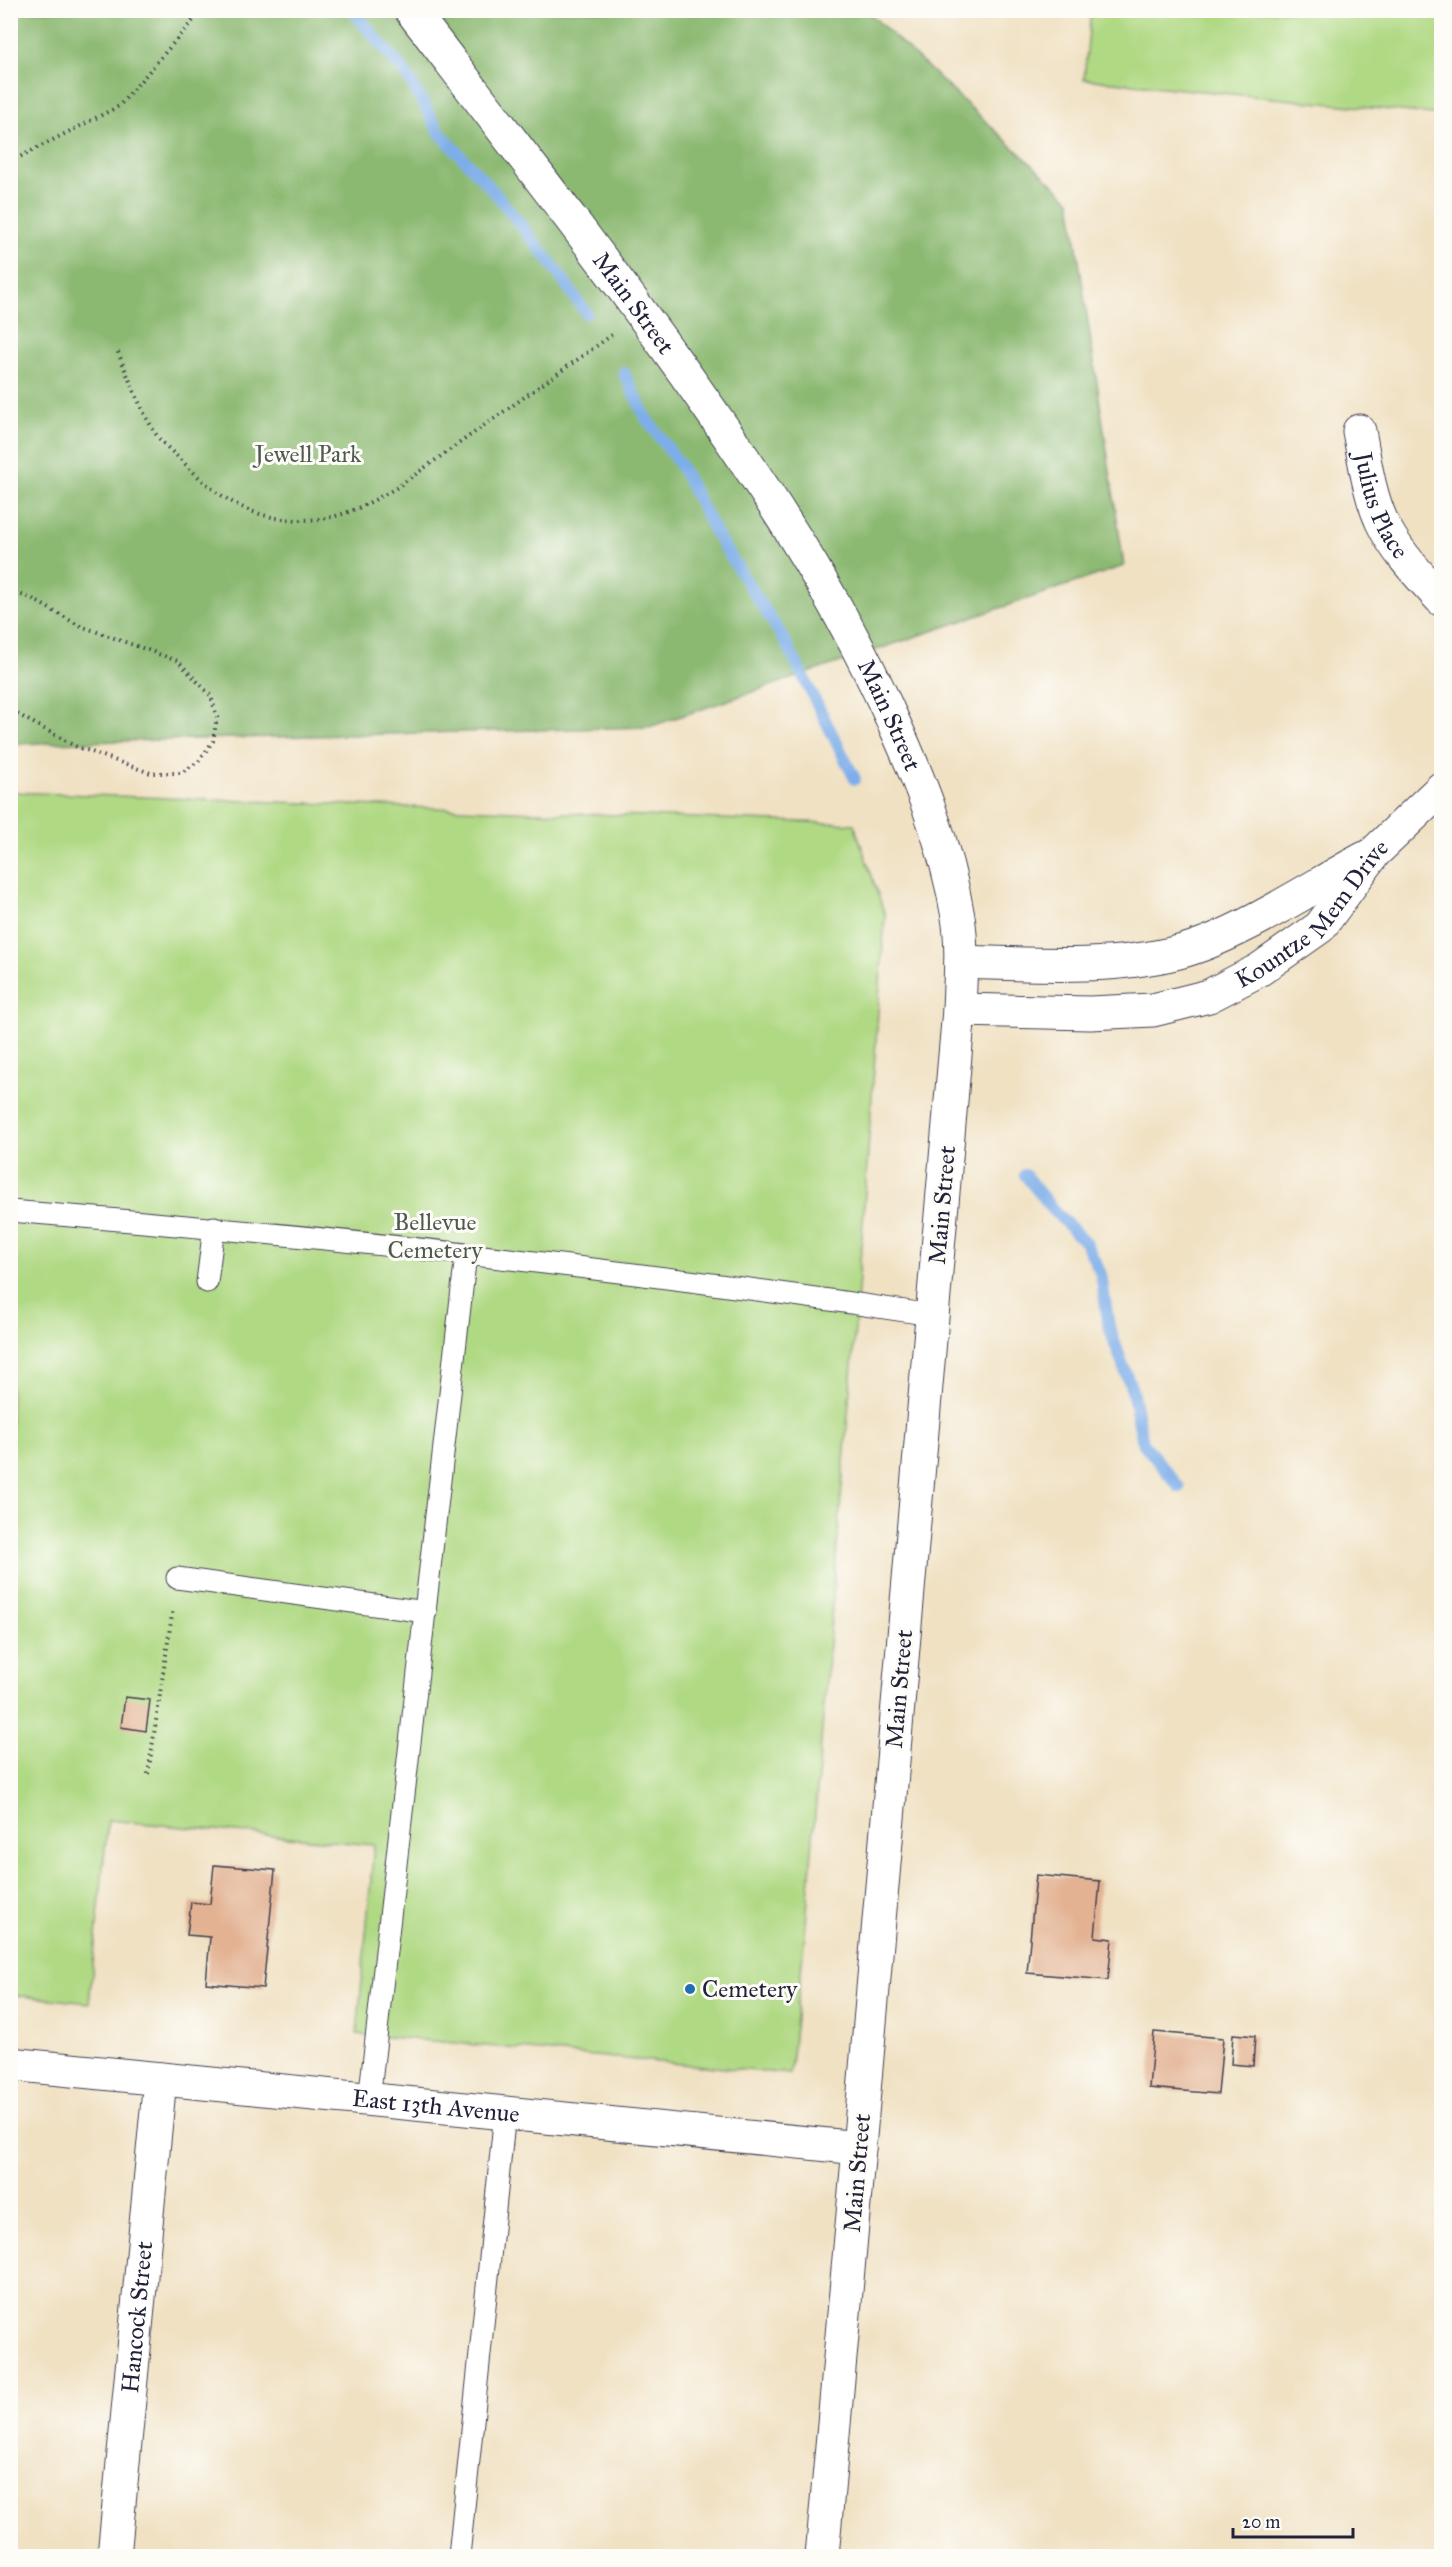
<svg xmlns="http://www.w3.org/2000/svg" width="1452" height="2567" viewBox="0 0 1452 2567" font-family="'IM FELL Great Primer',serif">
<style>
.green{fill:#b0d984;stroke:#697e60;stroke-width:1.5}
.forest{fill:#8cb972;stroke:#576e56;stroke-width:1.5}
.lines{fill:none;stroke-linecap:round;stroke-linejoin:round}
.stream{stroke:#7eaee9;stroke-width:12}
.building{fill:#e3b293}
.service-casing{stroke:#413f4f;stroke-width:23}
.minor-casing{stroke:#413f4f;stroke-width:35}
.tertiary-casing{stroke:#413f4f;stroke-width:35}
.path{stroke:#413f4f;stroke-width:4;stroke-dasharray:1.5 4.5;stroke-linecap:butt}
.service{stroke:#fff;stroke-width:21}
.minor{stroke:#fff;stroke-width:33}
.tertiary{stroke:#fff;stroke-width:33}
.poi-dot{fill:#1f6fb2;stroke:#fdfcf7;stroke-width:2}
.labels{text-anchor:middle;stroke-width:6;stroke-linejoin:round;paint-order:stroke}
.street-label{font-size:24px;fill:#22223b;stroke:#fdfcf7}
.park-label{font-size:24px;fill:#4d5951;stroke:#fdfcf7}
.poi-label{font-size:24px;fill:#22223b;stroke:#fdfcf7;text-anchor:start}
</style>
<rect width="100%" height="100%" fill="#fdfcf7"/>
<filter id="ink" filterUnits="userSpaceOnUse"><feTurbulence type="fractalNoise" baseFrequency=".0167" numOctaves="2"/><feDisplacementMap in="SourceGraphic" scale="12" xChannelSelector="R" yChannelSelector="G"/><feConvolveMatrix kernelMatrix="1 2 1 2 8 2 1 2 1" color-interpolation-filters="sRGB"/></filter>
<filter id="wash" filterUnits="userSpaceOnUse"><feTurbulence type="fractalNoise" baseFrequency=".008" numOctaves="4" result="noise"/><feDisplacementMap in="SourceGraphic" scale="24" xChannelSelector="R" yChannelSelector="G"/><feGaussianBlur stdDeviation="1.35" result="paint"/><feColorMatrix in="noise" values="0 0 0 0 0 0 0 0 0 0 0 0 0 0 0 0 0 1.4 0 .05"/><feComposite in="paint" operator="in"/></filter>
<g filter="url(#wash)">
<rect width="100%" height="100%" fill="#f0e1c3"/>
<path class="green" d="M1091 11H1441V115L1084 79Z
M11 792 854 824 885 915 857 1304 806 1923 790 2074 357 2034 374 1845 108 1820 89 2003 11 1995Z"/>
<path class="forest" d="M10 11H867L1070 200 1124 566 649 727 11 744Z"/>
<g class="lines">
<path class="stream" d="M352 10 407 75 440 133 497 195 551 263 586 313
M624 373 646 418 680 465 716 534 785 641 855 779
M1025 1175 1055 1212 1086 1243 1101 1274 1109 1327 1132 1390 1143 1443 1179 1487"/>
</g>
<g id="blocks">
<path class="building" d="M125 1697 150 1700 146 1731 121 1727Z
M214 1865 275 1870 263 1988 206 1983 210 1937 187 1935 191 1902 210 1904Z
M1036 1875 1100 1881 1095 1937 1112 1939 1108 1980 1027 1973Z
M1154 2032 1223 2038 1218 2094 1149 2088Z
M1233 2034 1255 2036 1253 2066 1231 2064Z"/>
</g>
</g>
<g filter="url(#ink)">
<use href="#blocks" fill-opacity="0" stroke="#413f4f" stroke-width="1.5"/>
<g class="lines">
<g class="service-casing">
<path id="service" d="M10 1211C319 1235 627 1269 932 1315
M207 1282 214 1227
M177 1578 426 1612
M369 2100 466 1254
M459 2556 505 2113"/>
</g>
<g class="minor-casing">
<g id="minor">
<path id="s1" d="M411 10C507 135 604 259 695 388 767 490 835 594 887 708 918 775 946 844 958 917 963 948 960 979 959 1010L859 2148"/>
<path id="s2" d="M1359 431C1365 462 1369 494 1382 522 1396 552 1420 576 1442 600"/>
<path d="M961 962C1033 964 1108 970 1179 952 1237 937 1311 887 1365 858"/>
<path id="s3" d="M959 1010 1090 1013 1153 1010 1209 996 1259 970 1320 927 1375 852 1442 788"/>
<path id="s4" d="M114 2556 160 2079"/>
</g>
</g>
<g class="tertiary-casing">
<g id="tertiary">
<path id="s5" d="M10 2064 859 2148 822 2556"/>
</g>
</g>
<path class="path" d="M10 162 119 106 202 10
M118 352C129 379 139 406 154 431 161 443 173 452 182 461 223 503 260 525 320 519 347 516 373 501 396 488L612 335
M10 591 31 598 78 625 178 661 211 696 217 717 213 741 199 761 181 773H150L75 746 10 710
M148 1774 173 1608"/>
<use href="#service" class="service"/>
<use href="#minor" class="minor"/>
<use href="#tertiary" class="tertiary"/>
</g>
</g>
<circle class="poi-dot" cx="690" cy="1989" r="6"/>
<g class="labels">
<g class="street-label">
<text dy="8" stroke="none"><textPath href="#s1" startOffset="368">Main Street</textPath></text>
<text dy="8" stroke="none"><textPath href="#s2" startOffset="78">Julius Place</textPath></text>
<text dy="8" stroke="none"><textPath href="#s1" startOffset="854">Main Street</textPath></text>
<text dy="8" stroke="none"><textPath href="#s3" startOffset="386">Kountze Mem Drive</textPath></text>
<text transform="translate(942 1205) rotate(-85)" y="8">Main Street</text>
<text transform="translate(899 1689) rotate(-85)" y="8">Main Street</text>
<text dy="8" stroke="none"><textPath href="#s5" startOffset="428">East 13th Avenue</textPath></text>
<text transform="translate(857 2173) rotate(-85)" y="8">Main Street</text>
<text dy="8" stroke="none"><textPath href="#s4" startOffset="240">Hancock Street</textPath></text>
</g>
<g class="park-label">
<text x="308" y="462">Jewell Park</text>
<text x="435" y="1230">Bellevue<tspan x="435" dy="28">Cemetery</tspan></text>
</g>
<g class="poi-label">
<text x="702" y="1997">Cemetery</text>
</g>
</g>
<rect width="1452" height="2567" fill="none" stroke="#fdfcf7" stroke-width="36"/>
<path d="M1233 2528v9h120v-9" fill="none" stroke="#22223b" stroke-width="3"/>
<text x="1242" y="2528" font-size="18" fill="#22223b" stroke="#fdfcf7" stroke-width="4.5" paint-order="stroke">20 m</text>
</svg>
